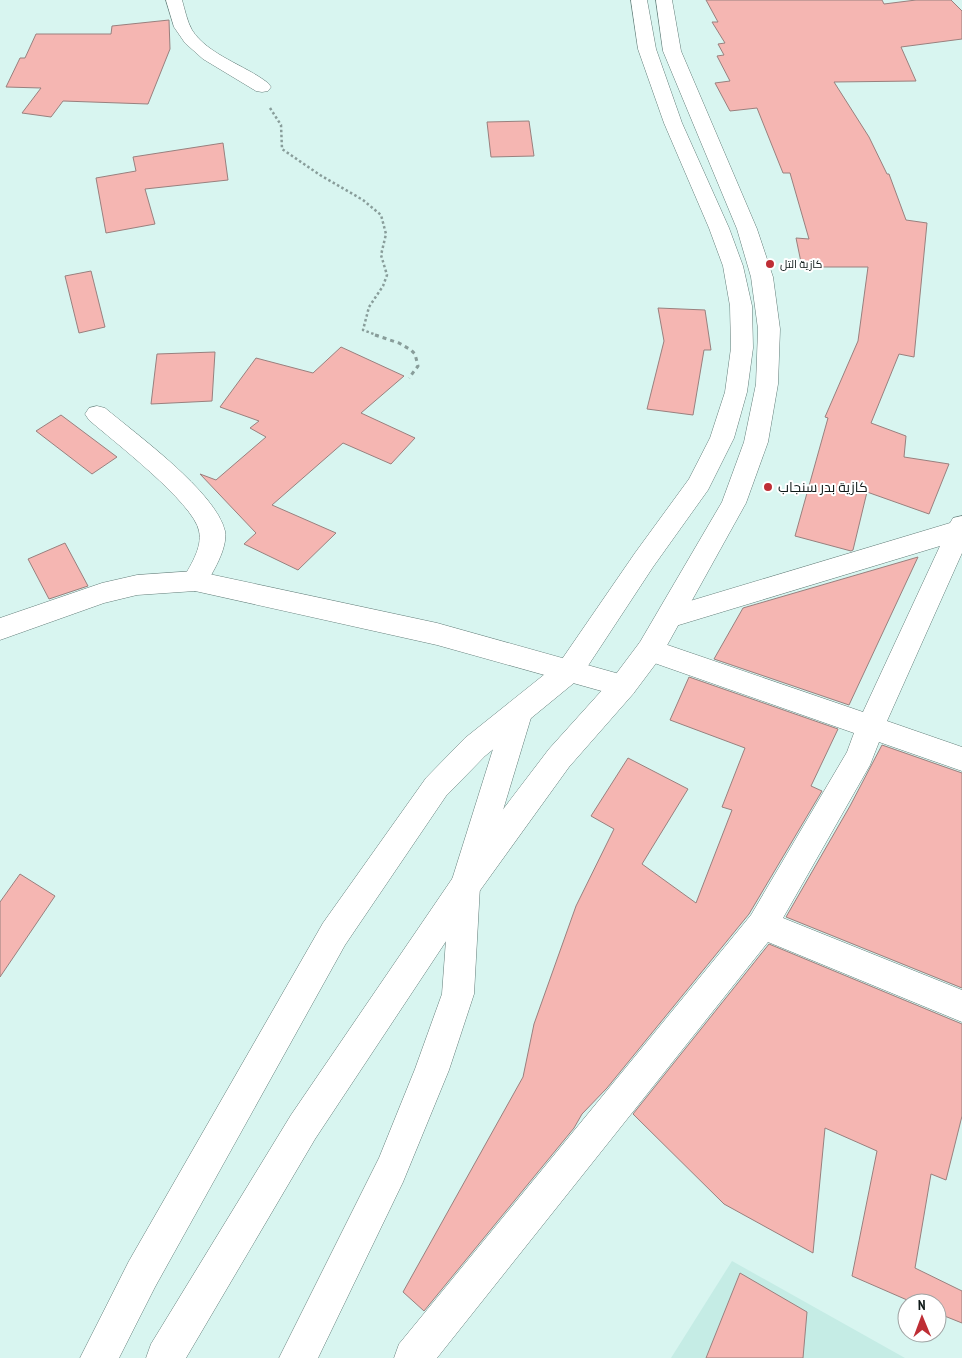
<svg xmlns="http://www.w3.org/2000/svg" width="962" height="1358" viewBox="0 0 962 1358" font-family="'PT Sans Narrow',Cairo,sans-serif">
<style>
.built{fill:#c5ece5}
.building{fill:#f5b6b2;stroke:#99807e}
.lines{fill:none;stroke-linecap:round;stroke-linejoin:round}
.street-casing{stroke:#647e7a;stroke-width:1}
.secondary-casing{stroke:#647e7a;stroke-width:1}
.primary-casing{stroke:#647e7a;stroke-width:1}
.path-far1{stroke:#889d9a;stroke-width:2.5;stroke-dasharray:2.5 2.5;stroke-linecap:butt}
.path{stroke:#889d9a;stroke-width:3;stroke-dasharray:4 4;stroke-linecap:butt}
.street{fill:#fff;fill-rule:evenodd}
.secondary{fill:#fff;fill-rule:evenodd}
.primary{fill:#fff;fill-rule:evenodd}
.poi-dot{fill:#be2e35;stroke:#fff;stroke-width:2}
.labels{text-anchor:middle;stroke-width:4;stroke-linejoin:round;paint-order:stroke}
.far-poi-label{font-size:11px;fill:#0f1918;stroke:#fff;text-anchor:start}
.poi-label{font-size:14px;fill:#0f1918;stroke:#fff;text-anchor:start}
</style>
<rect width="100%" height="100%" fill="#d8f5f0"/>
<path class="built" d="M732 1261 905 1358H671Z"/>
<path class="building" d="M706 0H882L884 4 916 0H951L962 11V39L901 47 916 81 834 82 869 137 887 174H889L906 220 927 223 914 357 899 354 871 423 906 436 904 457 949 464 929 514 867 492 853 550 851 551 795 536 828 418 825 417 858 341 868 267H802L796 238 809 239 790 173H783L757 108 730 111 715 83 730 81 717 56 724 55 718 44 725 43 712 22H718Z
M169 20 170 49 148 104 63 101 51 117 22 113 41 88 6 87 20 58H25L36 34H111L112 26Z
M529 121 534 156 491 157 487 122Z
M223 143 228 180 145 189 155 224 106 233 96 178 136 171 133 157Z
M91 271 105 327 79 333 65 276Z
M658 308 705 310 711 350H704L693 415 647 409 664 341Z
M341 347 404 376 361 413 415 438 391 464 343 443 272 505 336 533 298 570 244 544 256 533 200 474 216 480 266 437 250 428 259 421 220 407 256 358 313 373Z
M215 352 212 401 151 404 157 354Z
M61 415 117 457 92 474 36 431Z
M65 543 88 586 49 599 28 559Z
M918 557 849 705 714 659 743 608Z
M689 677 838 729 811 786 822 791 749 914 607 1088 582 1114 574 1128 424 1311 403 1292 523 1077 534 1024 576 906 614 829 591 816 628 758 688 789 642 864 696 903 732 810 722 807 745 748 670 720Z
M882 745 962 773V988L786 917 850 806Z
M20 874 55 896 0 977V902Z
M769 944 962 1024V1116L946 1180 931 1174 915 1268 962 1291V1323L937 1313V1303H914L852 1276 877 1151 825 1128 813 1253 724 1204 633 1114Z
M740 1273 807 1312 803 1358H706Z"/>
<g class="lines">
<g class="street-casing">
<path id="street" d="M166 0H182C185 10 187 21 192 30 208 55 245 65 268 83L271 87 268 91 262 92 256 91 203 59 185 43 174 27Z
M97 406 105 408C136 434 216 492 225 531 228 549 212 573 204 588L195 591 186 588 182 581C189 567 203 548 199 531 194 503 112 440 89 420L85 414 89 408Z
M962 516V553L887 721 962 747V771L879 742 870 765 783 918 962 990V1022L768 942 437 1358H394L399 1344 751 915 847 752 854 733 640 658 636 650 640 642 650 639 863 712 940 546 669 628 660 624 656 617 660 610 950 523 953 518Z"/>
</g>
<g class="secondary-casing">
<path id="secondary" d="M195 571 437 623 623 675 633 678 637 686 633 694 623 697 437 645 195 591 137 595 104 603 0 640V618L102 583 137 575Z
M519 699 529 703 533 711 480 886 474 994 449 1070 403 1182 318 1358H279L379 1158 415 1069 442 994 450 886 505 711 509 703Z"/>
</g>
<g class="primary-casing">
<path id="primary" d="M631 0H647L656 49 682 123 729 228 743 266 752 306 753 348 747 392 734 438 708 490 653 567 580 678 485 756 446 796 345 945 155 1287 119 1358H80L129 1261 323 923 426 778 465 738 560 662 635 553 689 479 710 438 725 392 731 348 730 306 723 266 709 228 664 123 638 49Z
M656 0H672L681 51 757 229 773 277 780 329 778 384 768 442 746 503 660 658 633 694 569 767 476 896 315 1139 186 1358H146L151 1344 291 1115 454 876 498 816 549 749 613 678 640 642 722 502 744 442 756 384 758 329 751 277 737 229 663 51Z"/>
</g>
<path class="path-far1" d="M270 108 281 125 282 149 320 175 363 200 381 215 386 234 381 255 387 275 383 286 369 307 363 330 379 336"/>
<path class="path" d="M375 335 399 343 411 350 415 354 418 366 409 378"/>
<use href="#street" class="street"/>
<use href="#secondary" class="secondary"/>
<use href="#primary" class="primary"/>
</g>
<g class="poi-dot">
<circle cx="770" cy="264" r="5"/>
<circle cx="768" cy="487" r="5"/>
</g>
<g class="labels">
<g class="far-poi-label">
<text x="780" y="268">كازية التل</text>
</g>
<g class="poi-label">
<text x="778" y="492">كازية بدر سنجاب</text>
</g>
</g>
<g transform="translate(922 1318) rotate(359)"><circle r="24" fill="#ffffff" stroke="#9fa3a3"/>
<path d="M0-4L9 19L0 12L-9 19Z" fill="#be2e35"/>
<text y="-8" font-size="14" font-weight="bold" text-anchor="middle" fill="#0f1918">N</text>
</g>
</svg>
